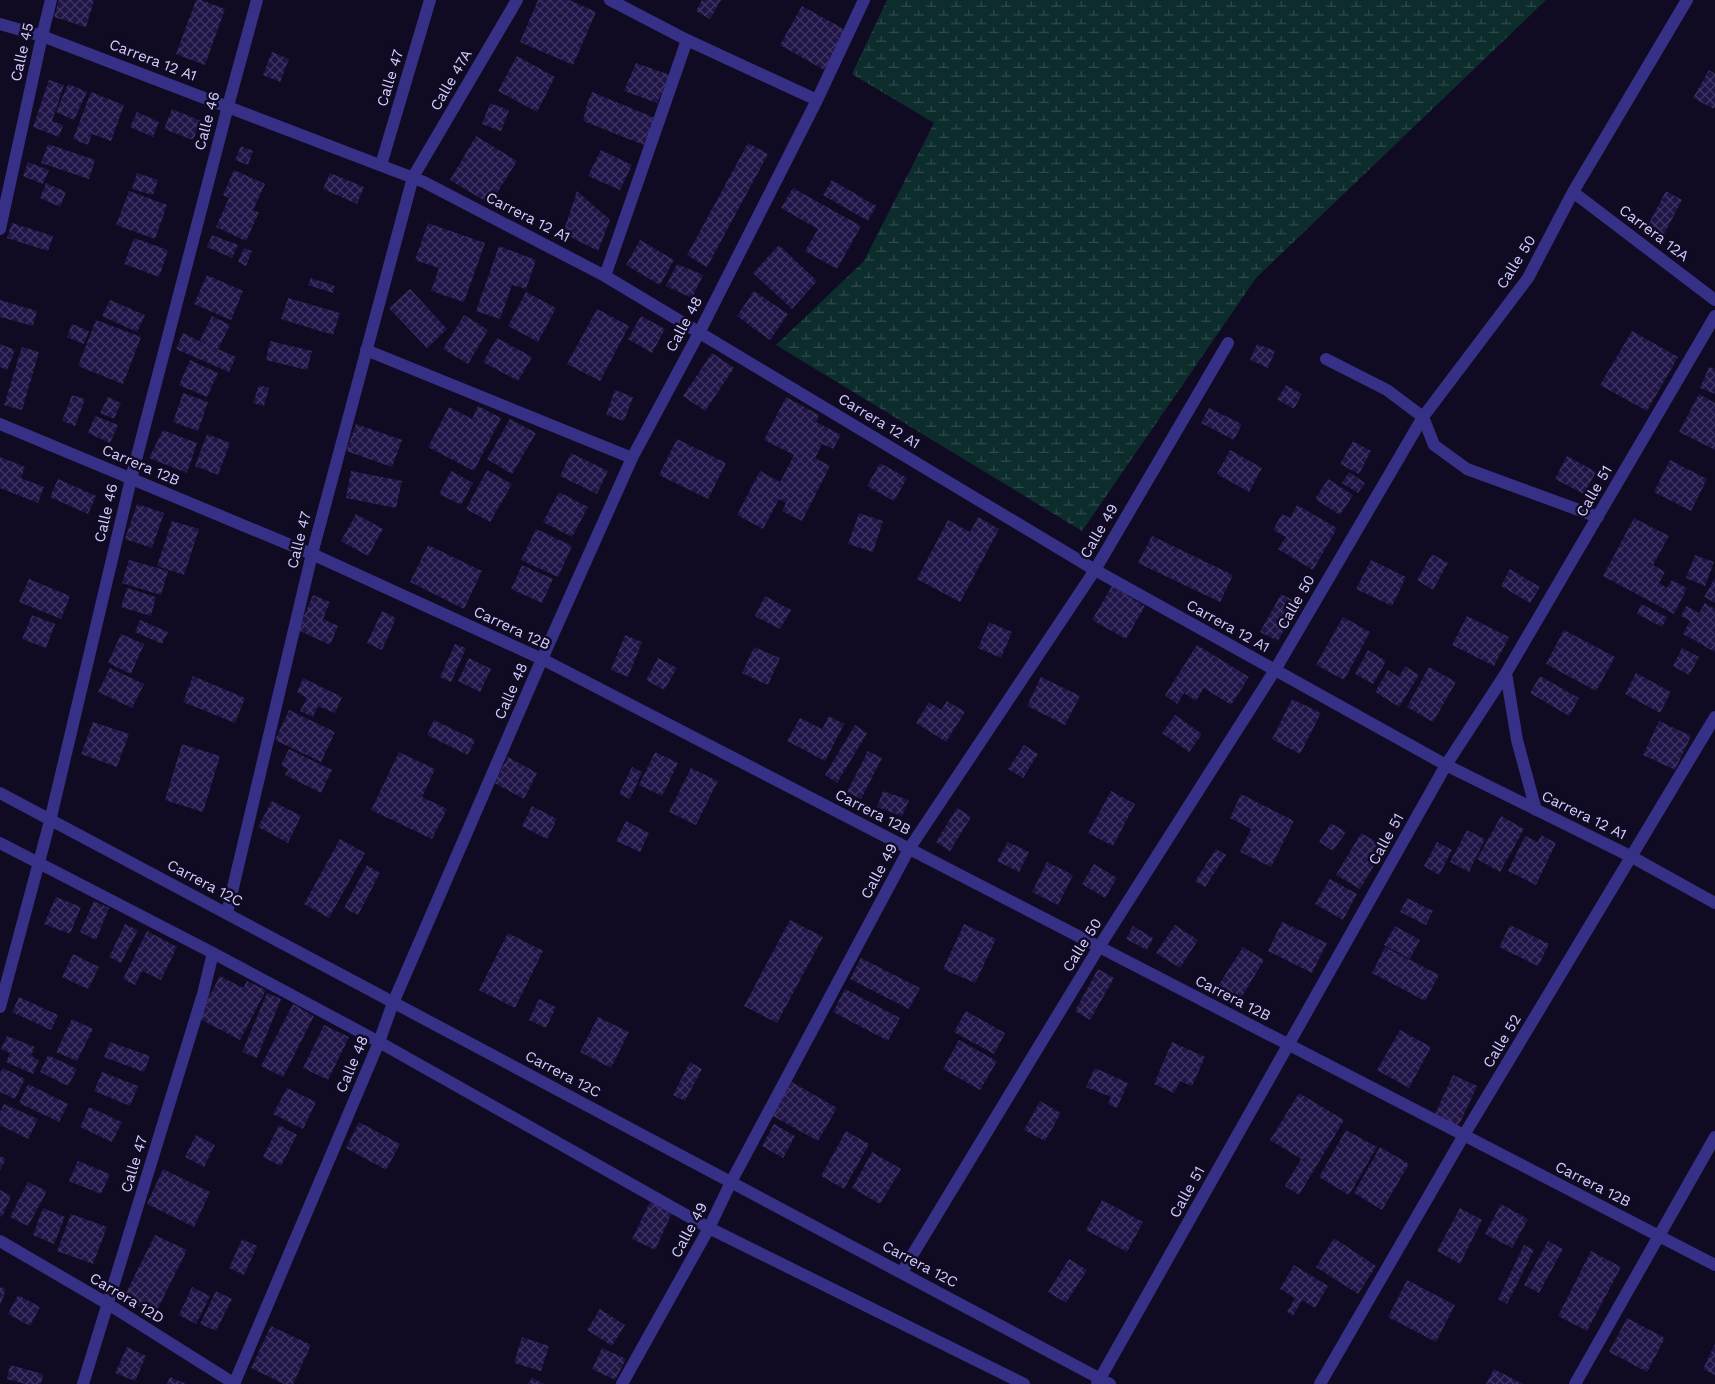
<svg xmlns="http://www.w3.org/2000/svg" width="1715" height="1384" viewBox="0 0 1715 1384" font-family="'Work Sans',sans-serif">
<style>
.wetland{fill:url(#wetland-marsh)}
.building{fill:url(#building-cross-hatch)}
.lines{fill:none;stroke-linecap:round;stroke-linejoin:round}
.minor{stroke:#363187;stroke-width:12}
.labels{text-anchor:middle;stroke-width:5;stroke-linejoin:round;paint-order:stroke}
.street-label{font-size:15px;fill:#d4cdff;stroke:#100b23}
</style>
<defs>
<pattern id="wetland-marsh" width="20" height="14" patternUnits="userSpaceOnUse" patternTransform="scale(1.25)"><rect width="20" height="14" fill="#0d2d2d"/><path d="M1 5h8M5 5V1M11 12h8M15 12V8" fill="none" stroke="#2f4a4c"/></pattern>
<pattern id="building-cross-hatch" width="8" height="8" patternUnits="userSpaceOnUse" patternTransform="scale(1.25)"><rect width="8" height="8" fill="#201546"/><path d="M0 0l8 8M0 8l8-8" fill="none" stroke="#403662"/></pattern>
</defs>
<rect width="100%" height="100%" fill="#100b23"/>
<path class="wetland" d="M887 0H1546L1256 278 1082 531 776 345 864 261 934 123 852 74Z"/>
<path class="building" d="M59 0H94L86 27 54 17Z
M196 0H201L225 9 205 65 176 54Z
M538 0H569L596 12 573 65 520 42Z
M702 0H721L710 19 696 11Z
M802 6 849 32 826 71 780 45Z
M272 52 289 59 280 82 263 75Z
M517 56 555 77 537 112 498 91Z
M636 63 670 75 657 103 624 91Z
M1709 70 1715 74V107L1714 109 1693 98Z
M49 80 64 85 52 121 63 125 59 137 33 127Z
M68 84 87 92 74 120 56 112Z
M91 92 124 105 111 141 92 134 88 145 73 139Z
M592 92 655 118 644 145 583 121 587 104Z
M490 103 509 110 501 131 482 124Z
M172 109 201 121 193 140 164 129Z
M137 112 159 122 153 137 130 127Z
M476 136 517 161 490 204 450 180Z
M748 143 768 154 707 267 687 255Z
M48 144 95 160 89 179 41 163Z
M241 146 253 151 248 165 235 160Z
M601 150 632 165 620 190 588 176Z
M28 162 49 170 43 184 23 176Z
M234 170 265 184 253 210 259 212 246 241 216 227 229 198 223 195Z
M137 173 158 180 153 195 132 189Z
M330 173 364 187 357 204 323 189Z
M832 180 876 206 868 221 823 195Z
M46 183 66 192 60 207 40 198Z
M793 188 861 226 837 269 805 251 818 229 781 208Z
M129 191 167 205 155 239 116 225Z
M577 191 610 220 598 251 563 233Z
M1666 191 1682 200 1660 242 1644 233Z
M12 223 53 236 48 251 7 238Z
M428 223 485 243 464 302 431 291 439 268 415 260Z
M212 235 238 245 232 258 207 247Z
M134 238 168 250 159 277 124 264Z
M640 240 674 260 660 285 626 265Z
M779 245 817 281 792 309 753 273Z
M499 246 536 260 526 289 512 285 500 319 476 311Z
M244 248 252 251 246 266 238 262Z
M677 264 703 275 692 298 666 286Z
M207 275 243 291 231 320 194 304Z
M311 278 335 286 333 293 308 285Z
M410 289 447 329 427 348 389 308Z
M754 291 788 314 770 340 737 316Z
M526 292 556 308 538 342 508 326Z
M288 298 340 313 333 335 281 319Z
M0 300 37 311 33 326 0 317Z
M110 300 145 315 137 332 102 316Z
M597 309 629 326 600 381 567 364Z
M464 315 488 330 468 364 443 349Z
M212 316 230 325 218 349 236 357 229 372 176 349 183 333 208 345 200 340Z
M641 316 665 329 652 353 628 339Z
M96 320 141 337 123 384 78 366Z
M72 324 89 331 84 344 67 337Z
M1632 331 1678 357 1647 411 1600 385Z
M497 338 532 357 518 381 483 362Z
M270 341 312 351 307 370 266 360Z
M0 344 15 350 7 370 0 367Z
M1257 344 1275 351 1268 368 1250 360Z
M22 347 39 352 22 410 4 405Z
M712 353 734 368 705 411 683 396Z
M190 360 218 373 207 397 179 385Z
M1709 367 1715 369V394L1700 388Z
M259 385 269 388 264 406 253 403Z
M1286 385 1302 394 1294 409 1277 399Z
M615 390 633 397 624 421 606 415Z
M183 393 208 402 198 431 173 422Z
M1699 394 1715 403V450L1679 432Z
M72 395 85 399 75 426 62 421Z
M108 397 121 403 114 419 100 413Z
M786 397 819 415 816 422 841 435 833 449 822 444 815 458 830 466 802 521 782 511 786 503 779 499 763 529 737 515 760 471 780 482 794 455 764 440Z
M478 406 501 418 474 471 428 447 449 407 472 419Z
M1209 408 1242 424 1234 440 1201 423Z
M95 416 118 425 110 443 88 433Z
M510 419 536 433 512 474 487 459Z
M356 424 402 440 392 467 346 451Z
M163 430 197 443 187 473 149 458Z
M207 434 230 443 218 475 195 466Z
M677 439 726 463 708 499 659 475Z
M1353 441 1371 451 1359 474 1340 464Z
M1230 450 1262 468 1249 492 1217 474Z
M571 453 608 471 597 494 560 476Z
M1567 456 1596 472 1584 494 1555 479Z
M0 457 25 467 21 478 44 487 38 503 0 488Z
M1670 460 1707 479 1691 511 1654 492Z
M880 463 907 478 894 501 867 486Z
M487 470 512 484 490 522 466 509Z
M351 471 402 481 396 508 346 498Z
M451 471 473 483 461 505 439 494Z
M1349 472 1365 483 1358 493 1342 483Z
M58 479 96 496 88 514 50 497Z
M1328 479 1353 495 1340 515 1315 499Z
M559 492 588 507 572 537 543 522Z
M137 504 164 513 152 548 125 539Z
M1297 505 1337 528 1313 570 1278 549 1286 537 1273 530 1282 514 1290 518Z
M859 513 883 521 873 552 848 544Z
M356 514 383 529 368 556 341 541Z
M978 517 999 529 960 602 917 579 948 520 970 532Z
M1634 518 1669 536 1653 565 1665 572 1659 583 1667 588 1672 580 1687 588 1674 614 1603 576Z
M172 521 199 529 184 575 157 566Z
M536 529 572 546 558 577 521 560Z
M1152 536 1233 575 1220 602 1138 563Z
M428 545 482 571 464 609 410 582Z
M1432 554 1448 563 1433 590 1417 580Z
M1695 555 1714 562 1705 586 1686 578Z
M129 560 168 571 161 595 122 583Z
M1371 560 1406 577 1392 606 1356 589Z
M522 565 553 579 542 603 511 589Z
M1510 569 1540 587 1530 603 1501 586Z
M1715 578V603L1704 597Z
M29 579 70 596 61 619 19 602Z
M1112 586 1145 606 1126 639 1092 620Z
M127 588 156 597 151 616 121 607Z
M1281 594 1298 603 1278 641 1260 632Z
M313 595 330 602 323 619 338 626 330 645 298 630Z
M765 596 791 610 780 629 755 616Z
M1705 603 1715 609V652L1683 634 1690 621 1681 616 1686 606 1699 613Z
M1641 604 1667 617 1662 627 1637 614Z
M382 611 396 618 382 650 367 643Z
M32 615 55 624 46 648 22 639Z
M1467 616 1509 637 1494 666 1452 645Z
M1343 617 1370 632 1344 680 1316 665Z
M140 620 168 632 162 644 135 632Z
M989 622 1012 632 1001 658 978 648Z
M1564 630 1615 657 1596 691 1546 664Z
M121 634 144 644 131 674 108 663Z
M625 635 642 642 628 677 611 670Z
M455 644 466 648 451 682 440 677Z
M1197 645 1249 677 1231 705 1204 688 1196 701 1184 693 1177 704 1165 695Z
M754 647 780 658 768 685 742 673Z
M1682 648 1699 657 1689 675 1673 666Z
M1368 650 1386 661 1373 684 1355 674Z
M469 658 491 669 480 692 458 681Z
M658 658 677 668 664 690 646 680Z
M1405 666 1419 675 1399 707 1375 692 1388 670 1399 677Z
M1429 667 1456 682 1433 722 1407 707Z
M110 668 144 684 132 708 98 692Z
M1636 673 1671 692 1660 713 1625 694Z
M193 676 245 698 235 723 183 702Z
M1540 676 1579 698 1569 716 1530 693Z
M1041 677 1080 696 1065 725 1027 706Z
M303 678 342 697 335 713 318 706 313 717 300 711 307 698 297 692Z
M1292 699 1321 713 1300 754 1272 739Z
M947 701 965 712 946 742 916 723 929 702 941 710Z
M289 710 335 732 321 762 275 740Z
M1175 715 1202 734 1189 752 1162 733Z
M829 716 844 724 825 761 787 741 800 718 822 729Z
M434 720 475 740 468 755 427 735Z
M1659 721 1691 736 1675 770 1643 755Z
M93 722 129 734 117 767 81 754Z
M855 725 867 733 837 783 825 775Z
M182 744 220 756 203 812 165 800Z
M1024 745 1038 754 1023 778 1008 769Z
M289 749 332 770 321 793 285 775 288 769 281 765Z
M868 751 882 758 861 799 847 792Z
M399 752 435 769 422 797 447 809 432 839 371 810Z
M655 752 678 763 662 796 639 785Z
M508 757 537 773 524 799 494 783Z
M632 767 642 772 630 799 619 794Z
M691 768 718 781 696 825 669 812Z
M883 791 909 800 902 816 877 807Z
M1111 791 1135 804 1113 846 1088 833Z
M1241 794 1294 821 1271 867 1240 852 1251 829 1230 818Z
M272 801 301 816 288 843 258 827Z
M532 806 557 819 547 839 522 826Z
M957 808 971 817 950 851 936 842Z
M1501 816 1524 829 1500 872 1477 859Z
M626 821 649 833 640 852 616 841Z
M1331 823 1346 832 1333 851 1319 842Z
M1467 830 1485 839 1469 872 1450 862Z
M1361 833 1385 847 1360 889 1336 875Z
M1541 835 1556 843 1536 885 1508 871 1525 836 1538 842Z
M340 839 365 853 329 918 304 904Z
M1008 842 1029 852 1019 872 997 861Z
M1437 842 1452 850 1439 875 1424 866Z
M1216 849 1226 855 1205 887 1195 881Z
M1047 862 1073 875 1058 905 1032 892Z
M1094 864 1117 878 1105 898 1082 884Z
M367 865 380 873 358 915 344 908Z
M1330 879 1357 894 1343 920 1315 904Z
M56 897 81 907 70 934 44 924Z
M1407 898 1433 911 1426 925 1400 912Z
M94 901 109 908 96 940 80 932Z
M790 920 823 937 777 1023 744 1006Z
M1282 922 1327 943 1312 973 1268 951Z
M125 924 138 930 121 963 109 957Z
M964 924 996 939 975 983 943 969Z
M1175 925 1198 940 1180 968 1156 953Z
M1510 925 1549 944 1538 966 1499 947Z
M1133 926 1153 938 1147 950 1126 939Z
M1395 926 1420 940 1410 959 1384 945Z
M147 931 177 947 161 980 142 971 135 985 123 979Z
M508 933 543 951 515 1008 479 990Z
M1243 947 1264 960 1238 1003 1216 989Z
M1385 947 1439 975 1425 1001 1372 973Z
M73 954 99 967 88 989 62 977Z
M861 958 920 988 909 1009 850 979Z
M1098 969 1114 978 1090 1020 1075 1011Z
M220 976 243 988 247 981 266 990 240 1040 198 1018Z
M845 989 900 1018 888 1041 833 1012Z
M267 993 281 999 257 1058 242 1052Z
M19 997 58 1015 51 1030 12 1012Z
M539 999 556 1007 546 1028 529 1020Z
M293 1004 314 1016 283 1077 261 1066Z
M966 1011 1005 1033 994 1054 954 1032Z
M598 1017 629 1032 611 1068 580 1052Z
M72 1019 93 1029 77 1061 56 1052Z
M324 1025 349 1037 328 1080 303 1068Z
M1400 1030 1431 1047 1409 1088 1377 1070Z
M7 1036 35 1047 31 1056 39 1060 33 1074 6 1062 10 1053 1 1049Z
M959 1040 997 1061 980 1090 943 1069Z
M110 1042 150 1056 144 1072 104 1057Z
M1172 1042 1205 1057 1192 1086 1180 1081 1174 1093 1154 1084Z
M48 1055 77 1069 68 1086 40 1072Z
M690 1062 702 1069 685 1101 673 1095Z
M3 1068 25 1079 15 1099 0 1092V1073Z
M1095 1068 1128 1083 1117 1108 1108 1104 1111 1097 1086 1087Z
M102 1072 138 1086 130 1106 94 1091Z
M1453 1075 1477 1086 1458 1127 1434 1116Z
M790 1081 837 1108 818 1141 771 1115Z
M28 1084 68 1104 59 1122 19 1103Z
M287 1088 316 1102 303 1129 273 1114Z
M1299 1093 1344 1120 1299 1195 1285 1186 1301 1159 1270 1140Z
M1040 1101 1061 1113 1045 1141 1024 1130Z
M4 1104 38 1119 28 1139 0 1125V1112Z
M89 1107 122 1122 112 1142 80 1127Z
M359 1122 400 1144 386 1170 346 1148Z
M774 1124 795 1136 783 1158 762 1146Z
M279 1125 297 1135 281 1166 263 1157Z
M1346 1130 1377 1147 1349 1195 1319 1177Z
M846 1131 869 1144 844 1189 821 1176Z
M196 1135 215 1145 204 1167 185 1157Z
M1380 1147 1409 1164 1382 1210 1354 1193Z
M872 1152 901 1169 880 1204 852 1188Z
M0 1156 6 1159 0 1170Z
M78 1161 110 1174 101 1194 69 1181Z
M163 1169 210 1192 194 1227 147 1204Z
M28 1182 47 1191 28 1226 10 1217Z
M0 1190 11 1196 2 1217 0 1216Z
M1102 1200 1143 1222 1127 1252 1086 1230Z
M650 1202 672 1213 655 1250 632 1239Z
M1501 1204 1528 1219 1512 1248 1485 1234Z
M43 1208 65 1217 54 1244 33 1235Z
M1460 1208 1482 1220 1460 1264 1437 1251Z
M71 1214 107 1227 93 1264 57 1251Z
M155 1235 187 1250 155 1314 123 1299Z
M1334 1238 1376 1266 1358 1294 1316 1267Z
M242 1239 257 1246 244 1275 229 1268Z
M1548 1241 1563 1249 1539 1293 1524 1285Z
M1524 1245 1534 1250 1507 1304 1498 1299Z
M1591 1251 1621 1267 1587 1331 1558 1316Z
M1069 1259 1087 1270 1066 1303 1048 1292Z
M1294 1265 1328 1286 1315 1308 1302 1300 1293 1316 1287 1312 1295 1298 1280 1289Z
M1407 1280 1455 1305 1436 1342 1388 1317Z
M0 1287 6 1289 0 1306Z
M192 1287 210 1296 196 1324 179 1315Z
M216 1291 232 1299 216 1331 200 1324Z
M18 1295 40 1307 30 1326 8 1314Z
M600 1309 625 1325 612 1346 587 1330Z
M1627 1318 1665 1338 1647 1372 1609 1352Z
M271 1326 311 1345 293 1384H284L251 1368Z
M522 1337 549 1346 541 1371 514 1363Z
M1715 1344V1375L1703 1369Z
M127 1347 146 1356 135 1381 115 1373Z
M602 1348 626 1359 615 1380 592 1369Z
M10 1365 43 1374 41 1384H25L7 1379Z
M1494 1369 1523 1384H1486Z
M170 1377 186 1384H167Z
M532 1378 544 1384H528Z"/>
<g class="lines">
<path class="minor" d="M610 0 687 40 817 100
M0 24 42 36 424 182 605 276 1095 570 1446 765 1632 857 1715 903
M381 165 430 0
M1573 192 1715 300
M0 229 42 36 51 0
M605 276 687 40
M366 350 632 458
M1326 359 1387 390 1423 417 1434 445 1467 469 1598 517
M0 424 312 554 542 659 1715 1265
M1506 673 1517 740 1536 810
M0 793 1110 1384
M0 843 213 953 379 1042 709 1228 1024 1384
M227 913 312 554 413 177 517 0
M0 1007 50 821 131 479 228 106 257 0
M0 1241 108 1304 235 1384
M902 1272 1099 947 1275 670 1423 417 1528 278 1573 192 1687 0
M83 1384 203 994 213 953
M234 1384 379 1042 393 1003 542 659 632 458 700 331 817 100 864 0
M622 1384 709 1228 731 1182 909 849 1095 570 1228 343
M1097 1384 1446 765 1506 673 1715 316
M1320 1384 1464 1135 1715 717
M1575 1384 1715 1137"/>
</g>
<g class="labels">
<g class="street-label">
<text transform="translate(22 52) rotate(-77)" y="5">Calle 45</text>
<text transform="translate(153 60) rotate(21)" y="5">Carrera 12 A1</text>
<text transform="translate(390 78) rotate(-73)" y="5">Calle 47</text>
<text transform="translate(451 80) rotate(-60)" y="5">Calle 47A</text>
<text transform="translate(207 121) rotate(-75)" y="5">Calle 46</text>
<text transform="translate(528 217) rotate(27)" y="5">Carrera 12 A1</text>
<text transform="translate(1654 233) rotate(37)" y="5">Carrera 12A</text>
<text transform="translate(1516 262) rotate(-58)" y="5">Calle 50</text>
<text transform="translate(684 324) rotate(-62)" y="5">Calle 48</text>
<text transform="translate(879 421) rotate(31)" y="5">Carrera 12 A1</text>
<text transform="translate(141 465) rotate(23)" y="5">Carrera 12B</text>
<text transform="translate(1594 491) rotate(-60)" y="5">Calle 51</text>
<text transform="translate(106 513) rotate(-77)" y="5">Calle 46</text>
<text transform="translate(1099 531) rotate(-60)" y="5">Calle 49</text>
<text transform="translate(299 540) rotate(-76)" y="5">Calle 47</text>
<text transform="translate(1296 602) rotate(-60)" y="5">Calle 50</text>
<text transform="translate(1228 626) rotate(29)" y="5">Carrera 12 A1</text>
<text transform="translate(512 628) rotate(25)" y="5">Carrera 12B</text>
<text transform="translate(511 691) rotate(-66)" y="5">Calle 48</text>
<text transform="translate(873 812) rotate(27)" y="5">Carrera 12B</text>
<text transform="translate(1584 815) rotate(26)" y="5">Carrera 12 A1</text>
<text transform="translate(1386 839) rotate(-61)" y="5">Calle 51</text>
<text transform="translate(879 871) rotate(-62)" y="5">Calle 49</text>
<text transform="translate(205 883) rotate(28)" y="5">Carrera 12C</text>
<text transform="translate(1082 945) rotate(-58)" y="5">Calle 50</text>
<text transform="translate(1233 998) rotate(27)" y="5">Carrera 12B</text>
<text transform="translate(1502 1041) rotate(-59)" y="5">Calle 52</text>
<text transform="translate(352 1064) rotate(-67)" y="5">Calle 48</text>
<text transform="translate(563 1074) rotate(28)" y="5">Carrera 12C</text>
<text transform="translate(134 1164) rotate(-73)" y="5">Calle 47</text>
<text transform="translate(1593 1184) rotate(27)" y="5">Carrera 12B</text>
<text transform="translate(1187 1192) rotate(-61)" y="5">Calle 51</text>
<text transform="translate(689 1230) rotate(-62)" y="5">Calle 49</text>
<text transform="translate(920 1264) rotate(28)" y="5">Carrera 12C</text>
<text transform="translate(127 1298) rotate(31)" y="5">Carrera 12D</text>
</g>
</g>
</svg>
